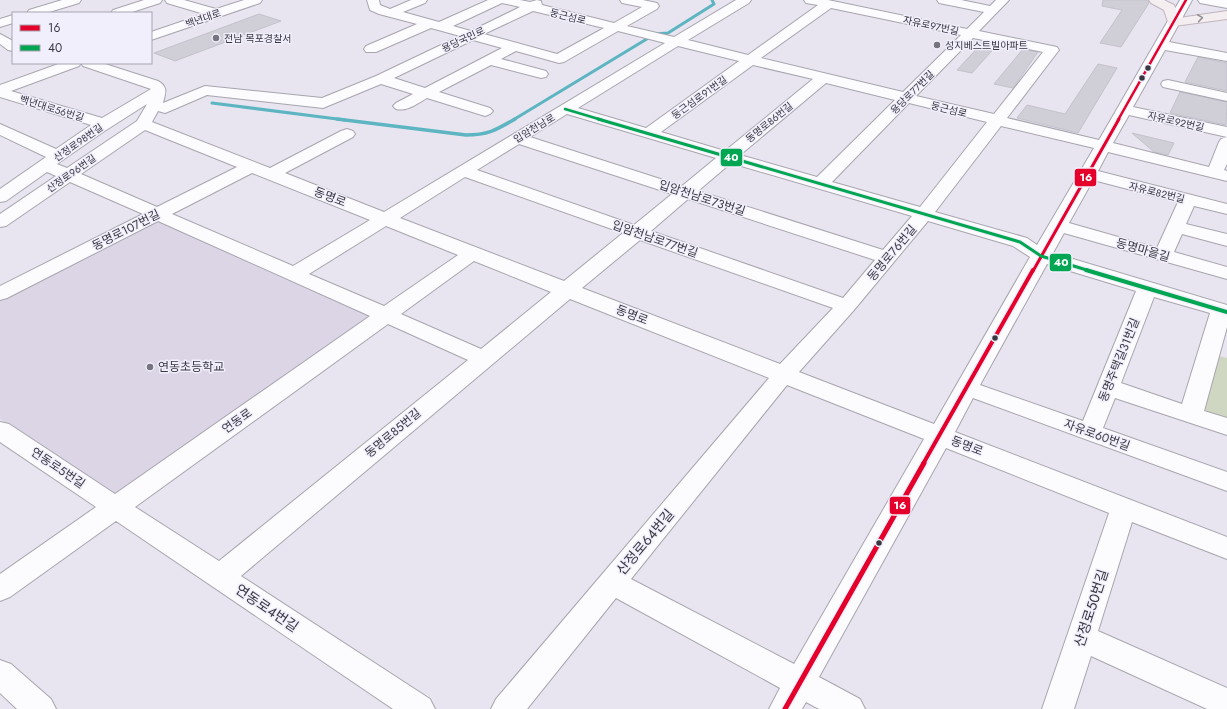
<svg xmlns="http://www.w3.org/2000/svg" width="1227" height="709" viewBox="0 0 1227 709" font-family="Jost,'Noto Sans KR',sans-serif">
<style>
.education{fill:#dcd5e6}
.green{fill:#cfd6c1}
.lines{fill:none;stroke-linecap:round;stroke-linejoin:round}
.stream-far1{stroke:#5cb5c1;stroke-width:3}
.stream{stroke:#5cb5c1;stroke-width:3.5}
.building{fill:#d0ced7;stroke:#c3c1ca}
.minor-casing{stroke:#a7a5ae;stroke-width:2}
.major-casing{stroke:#c0b5bd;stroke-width:2}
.minor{fill:#fcfbfd;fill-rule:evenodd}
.major{fill:#f4eef0;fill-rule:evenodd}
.bus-1-far3-casing{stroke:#f2effc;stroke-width:4.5}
.bus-1-far2-casing{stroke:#f2effc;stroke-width:5.5}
.bus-1-far1-casing{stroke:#f2effc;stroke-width:7}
.bus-1-casing{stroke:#f2effc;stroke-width:8}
.bus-2-far2-casing{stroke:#f2effc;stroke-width:4.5}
.bus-2-far1-casing{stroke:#f2effc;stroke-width:5.5}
.bus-2-casing{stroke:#f2effc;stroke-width:7}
.bus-1-far3{stroke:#e4002b;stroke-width:2.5}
.bus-1-far2{stroke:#e4002b;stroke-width:3}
.bus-1-far1{stroke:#e4002b;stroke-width:4}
.bus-1{stroke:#e4002b;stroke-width:5}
.bus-2-far2{stroke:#00a651;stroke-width:2.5}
.bus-2-far1{stroke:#00a651;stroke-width:3}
.bus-2{stroke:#00a651;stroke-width:4}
.oneway{stroke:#969298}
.poi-dot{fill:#76747e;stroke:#f2effc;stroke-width:1.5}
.bus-dot{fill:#393740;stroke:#f2effc;stroke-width:1.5}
.labels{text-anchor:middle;stroke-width:3;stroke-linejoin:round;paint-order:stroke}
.far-street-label{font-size:10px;fill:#393740;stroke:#f2effc}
.far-poi-label{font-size:10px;fill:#393740;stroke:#f2effc;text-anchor:start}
.street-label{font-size:12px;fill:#393740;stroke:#f2effc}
.poi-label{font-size:12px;fill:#393740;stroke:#f2effc;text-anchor:start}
.near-street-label{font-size:14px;fill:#393740;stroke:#f2effc}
.line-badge{stroke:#f2effc;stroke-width:1.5}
.badge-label{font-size:11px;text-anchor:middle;font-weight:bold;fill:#fff}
</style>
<rect width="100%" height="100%" fill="#e8e5f1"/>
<path class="education" d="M158 217 374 315 116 496 0 419V298Z"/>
<path class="green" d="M1218 356 1227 358V424L1202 415Z"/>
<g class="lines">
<path class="stream-far1" d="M212 103 345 120
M513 120 655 34 668 33 714 4 712 0"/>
<path class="stream" d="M337 119 466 135C488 135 496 130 515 119"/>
</g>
<path class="building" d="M1103 0H1148L1149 3 1121 47 1100 43 1122 10 1102 6Z
M259 14 281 21 175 61 154 53Z
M983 42 998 44 972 73 957 70Z
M1023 49 1038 52 1013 88 994 84Z
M1198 57 1227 63V91L1185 82Z
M1098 64 1117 68 1078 133 1017 118 1027 105 1065 114Z
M1180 92 1227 102 1226 125 1170 113Z
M1132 133 1174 143 1168 155 1154 152Z"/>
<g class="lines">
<g class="minor-casing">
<path id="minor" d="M62 0H81L79 3 46 13H27L29 10Z
M144 0H162L160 3 129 13H111L113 10Z
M165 0H184L216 9 244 0H262L260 3 151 40V32L204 14 167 3Z
M367 0H379L380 5 390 9 411 0H427L425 3 403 12 439 22 488 0H520L530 2 537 0 541 1 542 5 614 23 642 7 622 3 620 0H643L657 3 659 6 657 9 627 26 674 37 736 0H751L749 3 688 40 748 55 818 5 806 3 804 0H828L967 29 984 12 939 3 937 0H961L990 6 996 0H1009L979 31 1052 46 1057 47 1059 50 1007 118 1099 140 1180 0H1192L1169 42 1227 53V61L1165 50 1133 107 1227 127V137L1129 115 1113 143 1209 167 1219 142 1221 139 1227 137V164L1224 170 1227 171V181L1108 152 1098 171 1227 204V214L1194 206 1186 224 1227 234V246L1182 234 1174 252 1227 267V279L1064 233 1053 253 1227 305V327L1204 411 1227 418V435L1115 398 1103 428 1227 472V491L973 398 955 432 1227 537V559L1132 522 1098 631 1227 688V709H1207L1091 656 1074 709H1042L1109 513 946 448 819 677 860 699 865 709H819L806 702 802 709H769L780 688 616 598 527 709H491L496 699 769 378 570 299 241 576 430 699 435 709H393L116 521 10 597 0 601V574L96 507 0 442V422L9 424 115 494 370 316 158 221 7 298 0 300V286L143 214 70 182 6 226 0 227V214L56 176 47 172 6 201 0 202V189L46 157 0 135V124L56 149 91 125 0 97V85L61 63H81L79 66 11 91 102 118 151 89 83 66 81 63H102L158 81C169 87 165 94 163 103L205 86 322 98 376 76 460 36 431 28 376 52H366L364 49 366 46 417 24 379 14 370 10ZM502 3 520 7 471 31 453 26ZM831 8 961 35 903 92 761 58ZM533 11 604 28 557 54 484 34ZM618 31 665 43 384 212 285 173 353 137 355 134 353 131 347 129 341 131 270 168 152 122 158 111 165 113 170 111 207 95 323 108 381 84 413 94 396 103 393 106 396 109C407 112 418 103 427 98L485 116 490 114 493 111 490 108 439 92 491 65 541 78 546 77 548 74 546 71 501 59 516 51 559 63 564 62ZM973 38 1043 52 994 114 916 96ZM473 40 502 48 425 88 394 78ZM678 46 739 61 646 128 578 108ZM753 65 813 79 725 151 661 132ZM826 83 895 100 817 177 740 155ZM909 103 987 122 920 207 832 182ZM147 104 137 121 67 168 57 164 103 132ZM567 114 716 158 682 186 530 137ZM1001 126 1094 148 1037 245 1027 238 935 212ZM145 130 237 167 157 207 81 174ZM519 144 672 194 634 225 477 170ZM731 163 912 216 883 250 698 191ZM252 173 370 220 293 266 172 214ZM465 177 623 233 564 281 400 218ZM1093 180 1178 202 1157 248 1069 223ZM688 199 875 260 843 298 651 231ZM928 221 1013 246 1030 257 934 424 799 372 854 310ZM386 226 458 255 384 306 309 274ZM640 240 833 308 780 364 582 288ZM474 261 551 292 481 349 401 314ZM1047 264 1136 291 1083 421 980 385ZM1154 297 1210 313 1182 404 1121 383ZM388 324 468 360 219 561 135 507ZM787 385 924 439 794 664 631 579Z
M1198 0H1227V8L1200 3Z
M13 15V23L0 27V19Z
M0 34 13 41V51L8 50 0 44Z
M1168 80 1227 93V101L1163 87 1161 84 1163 81Z
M0 660 11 664 51 699 56 709H17L0 693Z"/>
</g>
<g class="major-casing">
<path id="major" d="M1149 0H1164L1174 5 1179 18 1227 11V19L1174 26 1169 25 1164 10 1151 3Z"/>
</g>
<use href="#minor" class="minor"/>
<use href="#major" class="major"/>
<g class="bus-1-far3-casing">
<path id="bus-1-far3" d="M1118 120 1186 0"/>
</g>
<g class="bus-1-far2-casing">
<path id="bus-1-far2" d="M1033 271 1119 119"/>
</g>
<g class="bus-1-far1-casing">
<path id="bus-1-far1" d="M923 464 1033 270"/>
</g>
<g class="bus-1-casing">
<path id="bus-1" d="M785 709 924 463"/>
</g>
<g class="bus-2-far2-casing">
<path id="bus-2-far2" d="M565 109 602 120"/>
</g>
<g class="bus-2-far1-casing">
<path id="bus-2-far1" d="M598 119 1020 242 1041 256 1090 271"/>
</g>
<g class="bus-2-casing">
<path id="bus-2" d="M1086 270 1227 312"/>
</g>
<use href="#bus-1-far3" class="bus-1-far3"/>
<use href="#bus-1-far2" class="bus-1-far2"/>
<use href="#bus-1-far1" class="bus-1-far1"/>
<use href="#bus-1" class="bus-1"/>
<use href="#bus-2-far2" class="bus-2-far2"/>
<use href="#bus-2-far1" class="bus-2-far1"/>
<use href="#bus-2" class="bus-2"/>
</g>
<defs><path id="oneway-chevron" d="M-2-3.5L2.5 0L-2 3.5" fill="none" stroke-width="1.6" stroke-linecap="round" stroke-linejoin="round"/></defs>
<use class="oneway" href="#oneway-chevron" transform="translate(1200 18) rotate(-8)"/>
<g class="poi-dot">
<circle cx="216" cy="38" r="4"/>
<circle cx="937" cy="45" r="4"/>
<circle cx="150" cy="367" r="4"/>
</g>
<g class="bus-dot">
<circle cx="1148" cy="68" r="3.5"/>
<circle cx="1142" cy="78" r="3.5"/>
<circle cx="995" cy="338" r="3.5"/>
<circle cx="879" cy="543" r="3.5"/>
</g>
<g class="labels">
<g class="far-street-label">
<text transform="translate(568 16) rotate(14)" y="4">둥근섬로</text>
<text transform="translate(203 18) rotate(-19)" y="4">백년대로</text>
<text transform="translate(931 25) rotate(12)" y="4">자유로97번길</text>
<text transform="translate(463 39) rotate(-25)" y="4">용당국민로</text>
<text transform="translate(912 92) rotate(-45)" y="4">용당로77번길</text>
<text transform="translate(699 97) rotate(-36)" y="4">둥근섬로91번길</text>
<text transform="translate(52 108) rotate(17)" y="4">백년대로56번길</text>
<text transform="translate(949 109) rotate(14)" y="4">둥근섬로</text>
<text transform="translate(1176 121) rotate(13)" y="4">자유로92번길</text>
<text transform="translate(769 122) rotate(-39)" y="4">동명로86번길</text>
<text transform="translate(534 128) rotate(-31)" y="4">입암천남로</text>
<text transform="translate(78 142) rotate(-35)" y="4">산정로98번길</text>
<text transform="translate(71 173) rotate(-35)" y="4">산정로96번길</text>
<text transform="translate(1157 192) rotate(14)" y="4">자유로82번길</text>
</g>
<g class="far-poi-label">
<text x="224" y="42">전남 목포경찰서</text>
<text x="945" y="49">성지베스트빌아파트</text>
</g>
<g class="street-label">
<text transform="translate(330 197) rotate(21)" y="4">동명로</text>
<text transform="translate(702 198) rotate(18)" y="4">입암천남로73번길</text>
<text transform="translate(126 230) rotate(-27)" y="4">동명로107번길</text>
<text transform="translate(655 239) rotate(19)" y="4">입암천남로77번길</text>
<text transform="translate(1143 250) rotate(16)" y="4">동명마을길</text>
<text transform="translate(892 253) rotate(-50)" y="4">동명로76번길</text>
<text transform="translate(632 315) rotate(21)" y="4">동명로</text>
<text transform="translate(1119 360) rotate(-68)" y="4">동명주택길31번길</text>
<text transform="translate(237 421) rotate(-35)" y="4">연동로</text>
<text transform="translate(393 433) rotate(-40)" y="4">동명로85번길</text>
<text transform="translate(1097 435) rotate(20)" y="4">자유로60번길</text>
<text transform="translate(967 446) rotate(21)" y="4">동명로</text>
<text transform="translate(58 468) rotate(34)" y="4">연동로5번길</text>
</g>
<g class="poi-label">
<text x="158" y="371">연동초등학교</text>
</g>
<g class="near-street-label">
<text transform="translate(645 542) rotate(-50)" y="5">산정로64번길</text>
<text transform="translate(267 608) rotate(34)" y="5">연동로4번길</text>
<text transform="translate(1091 608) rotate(-72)" y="5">산정로50번길</text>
</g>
</g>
<g class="line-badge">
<rect x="720" y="148" width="23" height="19" rx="4" fill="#00a651"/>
<rect x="1074" y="168" width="23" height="19" rx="4" fill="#e4002b"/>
<rect x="1049" y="253" width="23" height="19" rx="4" fill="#00a651"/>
<rect x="889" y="496" width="22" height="19" rx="4" fill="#e4002b"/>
</g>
<g class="badge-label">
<text x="731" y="161">40</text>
<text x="1086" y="181">16</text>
<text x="1061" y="266">40</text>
<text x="900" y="509">16</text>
</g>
<rect x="12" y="12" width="140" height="52" fill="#f2effc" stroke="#a8a5b1"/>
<rect x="20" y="25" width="20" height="6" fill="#e4002b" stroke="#a8a5b1"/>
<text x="48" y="32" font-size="12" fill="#393740">16</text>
<rect x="20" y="45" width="20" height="6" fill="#00a651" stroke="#a8a5b1"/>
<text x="48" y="52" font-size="12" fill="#393740">40</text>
</svg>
